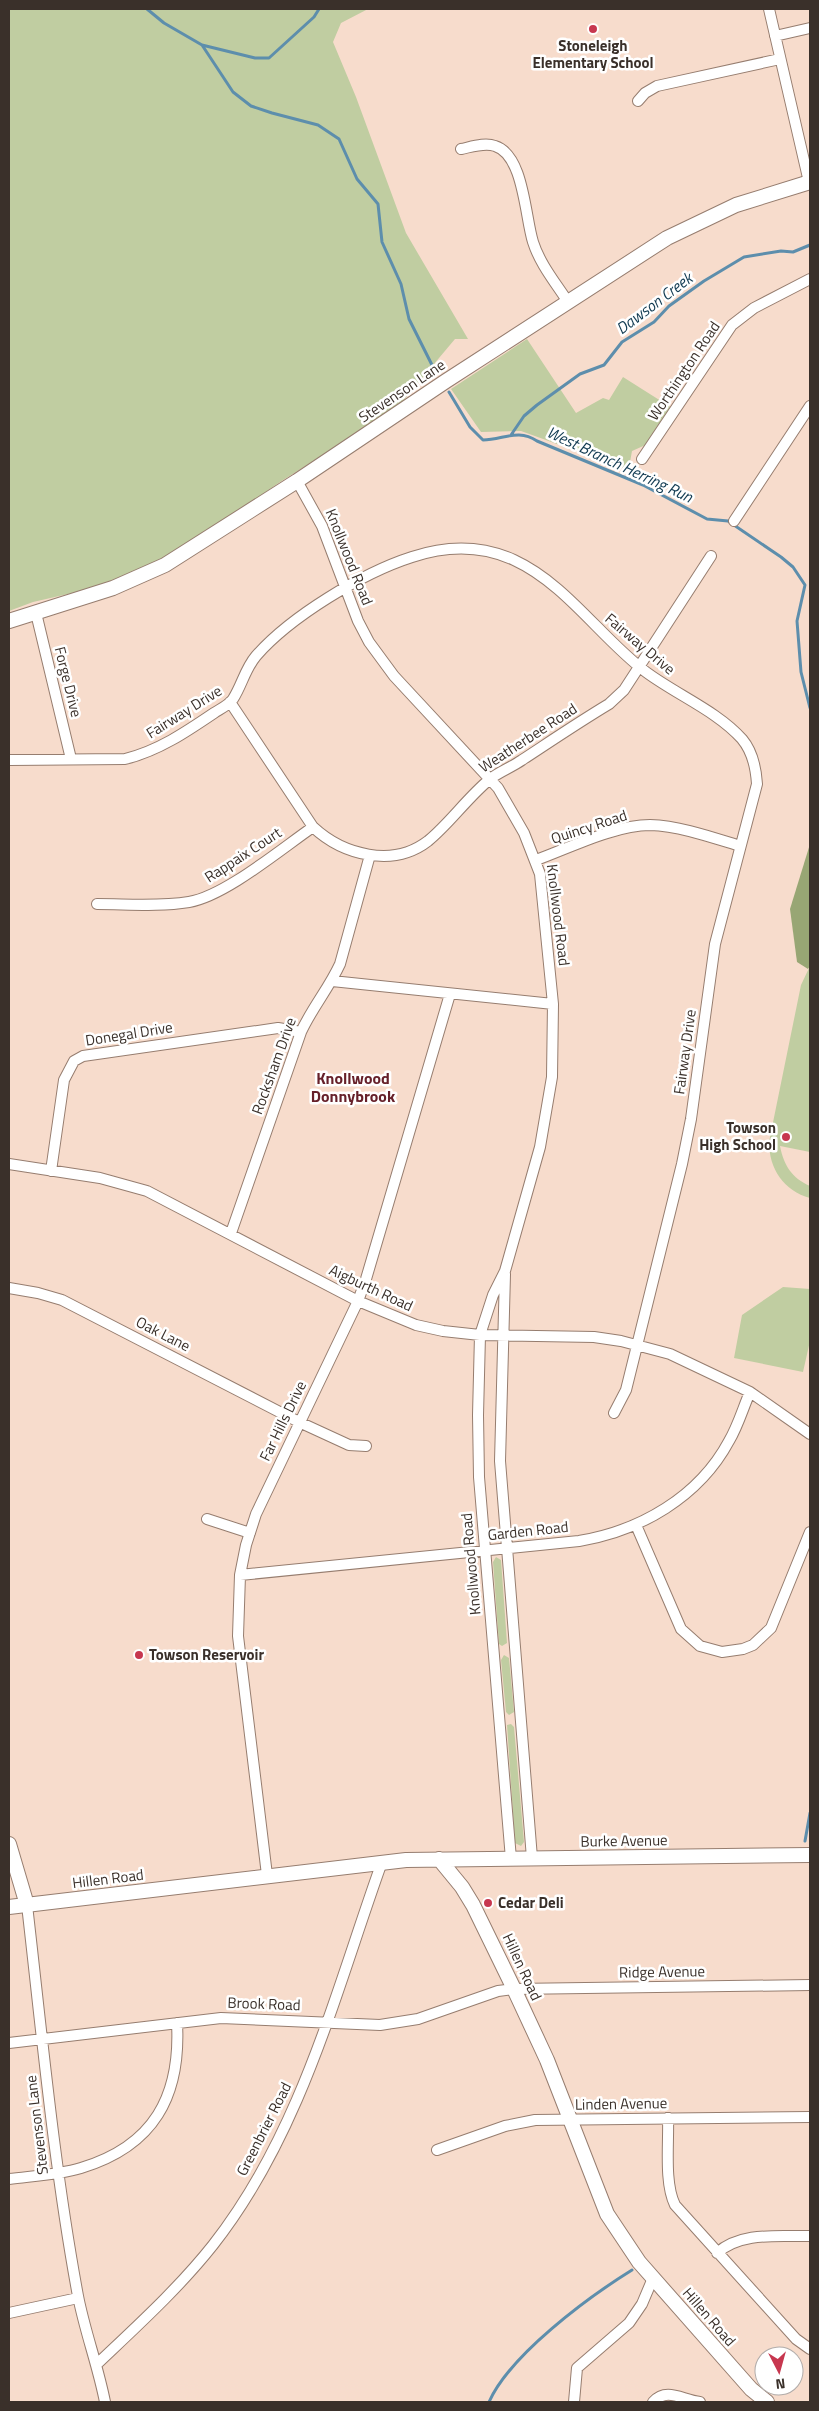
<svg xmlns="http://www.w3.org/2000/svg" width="819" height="2411" viewBox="0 0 819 2411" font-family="'Titillium Web',sans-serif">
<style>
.green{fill:#c0cda1}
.forest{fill:#98a674}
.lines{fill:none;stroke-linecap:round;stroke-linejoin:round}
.stream{stroke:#5d8eac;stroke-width:3}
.street-casing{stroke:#967d6f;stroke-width:12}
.secondary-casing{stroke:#967d6f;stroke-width:16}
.street{stroke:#fff;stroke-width:10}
.secondary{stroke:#fff;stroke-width:14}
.poi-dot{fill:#c7374f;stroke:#fff;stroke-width:2}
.labels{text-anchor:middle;stroke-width:5;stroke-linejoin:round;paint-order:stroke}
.poi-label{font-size:15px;font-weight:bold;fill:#3a302a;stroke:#fff;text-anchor:start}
.street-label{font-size:15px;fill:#3a302a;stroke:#fff}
.water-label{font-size:16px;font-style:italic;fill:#113a51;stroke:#fff}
.neighbourhood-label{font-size:16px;font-weight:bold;fill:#66202a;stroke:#fff}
</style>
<rect width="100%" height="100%" fill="#f7dccc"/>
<path class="green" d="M9 9H368L341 23 333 42 356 97 406 233 468 339H455L397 408 280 482 212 530 137 573 90 589 33 602 9 611Z
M527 339 576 413 603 398 609 400 623 377 672 408 650 443 632 451 630 462 632 466 629 470 521 431 481 432 451 389Z
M810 966V1152L780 1146C784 1166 792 1178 810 1186V1198C784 1191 769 1169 769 1142L801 985Z
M783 1287 810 1289V1341L803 1372 734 1358 742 1315Z
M496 1557 501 1560 507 1643 502 1646 499 1644 493 1562Z
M504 1655 509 1658 514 1712 509 1715 506 1712 501 1660Z
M511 1724 514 1727 524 1842 521 1846 515 1843 507 1725Z"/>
<path class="forest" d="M810 844V966L808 969 797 962 790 909Z"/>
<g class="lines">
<path class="stream" d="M147 9 164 23 202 45 233 92 251 106 272 113 318 125 339 139 357 179 378 204 382 242 401 284 409 319 434 369
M202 45 255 58H269L314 17 319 9
M449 392 470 427 483 440C503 440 518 428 537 441L643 485 707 519 728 521 781 557 793 567 805 585 797 621 801 672 810 708
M511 435 524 416 537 405 580 374 604 365 622 342 654 322 669 306 704 281 744 257 781 251 793 252 810 245
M805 1841 810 1813
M489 2402C510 2355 587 2298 632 2270"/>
<g class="street-casing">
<path id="street" d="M769 9 809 182
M775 36 810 28
M638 101 645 93 657 86 780 59
M461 149C471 147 485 142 495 146 524 155 525 217 533 242 540 264 555 282 568 302
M642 459 732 325 754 308 810 279
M297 481 322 526 358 621 369 642 394 676 498 788 524 833 540 874 553 1004 552 1077 540 1147 505 1271 493 1295 480 1335 478 1415 479 1477 511 1859
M734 521 810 406
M36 613 71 759
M230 702 313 827C343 855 393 868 428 841 450 823 467 798 490 779 499 772 512 767 522 760 551 741 579 722 609 704L624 690 711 556
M9 760 125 759C158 751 186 732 214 713 220 709 229 705 233 699 242 685 245 669 256 656 290 617 362 573 412 557 445 546 481 545 514 560 566 584 601 638 646 672 677 695 717 711 742 739 753 752 756 768 757 784L715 944 691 1119 682 1164 626 1390 614 1413
M536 860C569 848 615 825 650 825 680 826 711 837 740 846
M97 904C127 904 159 907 189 902 225 896 281 849 313 827
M332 981 553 1004
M9 1164 100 1178 147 1191 358 1301 416 1325 443 1331 480 1335 594 1337 621 1341 670 1354 750 1392 810 1434
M51 1171 64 1080 74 1061 83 1056 278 1028 301 1032
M231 1233 301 1032C312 1008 329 988 340 964L370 855
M505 1274 500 1461 532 1858
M9 1288 38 1293 62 1300 299 1422 349 1445 366 1446
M207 1519 250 1533
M636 1525 681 1629 700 1646 722 1652 743 1649 753 1645 771 1628 810 1532
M240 1575 579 1541C640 1531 699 1497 729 1441 738 1426 743 1408 750 1392
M267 1875 238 1636 240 1575 246 1545 256 1514 358 1301 366 1279 450 994
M27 1905C42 2035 54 2167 78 2296 85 2332 98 2366 105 2402
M9 2043 221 2018 380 2025 418 2019 498 1991 514 1989 810 1985
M668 2118C669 2143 664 2183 675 2205L796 2339 810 2349
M437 2150 505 2126 535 2120 810 2117
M9 2179C32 2176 58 2175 81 2168 154 2146 181 2096 177 2023
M717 2253C742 2231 779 2237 810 2236
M9 2313 78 2298
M97 2364C137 2326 179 2288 213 2245 301 2133 335 1993 382 1862
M574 2402 577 2368 629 2323 642 2304 653 2278
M653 2402C667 2387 682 2400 700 2402"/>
</g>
<g class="secondary-casing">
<path id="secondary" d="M9 621 113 588 165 565 297 481 446 381 667 238 736 205 810 182
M9 1844 27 1905
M439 1859 462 1887 473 1905 514 1989 547 2060 607 2214 639 2262 751 2389 767 2402
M9 1907 406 1860 810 1855"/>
</g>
<use href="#street" class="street"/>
<use href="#secondary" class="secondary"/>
</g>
<g class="poi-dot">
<circle cx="593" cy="29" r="5"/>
<circle cx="786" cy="1137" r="5"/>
<circle cx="139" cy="1655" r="5"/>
<circle cx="488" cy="1903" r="5"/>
</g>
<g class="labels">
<g class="poi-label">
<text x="593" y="51" text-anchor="middle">Stoneleigh<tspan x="593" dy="17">Elementary School</tspan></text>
<text x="776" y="1133" text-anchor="end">Towson<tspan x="776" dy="17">High School</tspan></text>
<text x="149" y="1660">Towson Reservoir</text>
<text x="498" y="1908">Cedar Deli</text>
</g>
<g class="street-label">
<text transform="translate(684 371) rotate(-56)" y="5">Worthington Road</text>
<text transform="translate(402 391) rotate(-34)" y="5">Stevenson Lane</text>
<text transform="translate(349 557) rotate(68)" y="5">Knollwood Road</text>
<text transform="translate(640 644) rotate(40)" y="5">Fairway Drive</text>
<text transform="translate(68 682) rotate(76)" y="5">Forge Drive</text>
<text transform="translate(184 712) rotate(-32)" y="5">Fairway Drive</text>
<text transform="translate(528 738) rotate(-33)" y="5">Weatherbee Road</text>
<text transform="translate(589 827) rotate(-18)" y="5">Quincy Road</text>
<text transform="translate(243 855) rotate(-33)" y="5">Rappaix Court</text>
<text transform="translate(558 915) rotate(83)" y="5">Knollwood Road</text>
<text transform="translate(129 1034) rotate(-9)" y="5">Donegal Drive</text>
<text transform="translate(685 1052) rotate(-82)" y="5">Fairway Drive</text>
<text transform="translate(274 1066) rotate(-70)" y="5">Rocksham Drive</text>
<text transform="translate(371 1288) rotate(25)" y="5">Aigburth Road</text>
<text transform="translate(163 1334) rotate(27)" y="5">Oak Lane</text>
<text transform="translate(283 1421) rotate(-64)" y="5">Far Hills Drive</text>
<text transform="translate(528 1531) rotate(-6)" y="5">Garden Road</text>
<text transform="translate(471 1564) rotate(-95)" y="5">Knollwood Road</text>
<text transform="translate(624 1841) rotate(-1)" y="5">Burke Avenue</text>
<text transform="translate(108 1879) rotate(-7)" y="5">Hillen Road</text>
<text transform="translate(522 1967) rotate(65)" y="5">Hillen Road</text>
<text transform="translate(662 1972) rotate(-1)" y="5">Ridge Avenue</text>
<text transform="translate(264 2004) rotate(2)" y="5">Brook Road</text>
<text transform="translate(621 2104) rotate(-1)" y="5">Linden Avenue</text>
<text transform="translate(37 2125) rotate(-97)" y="5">Stevenson Lane</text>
<text transform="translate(264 2129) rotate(-63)" y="5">Greenbrier Road</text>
<text transform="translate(709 2317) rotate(49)" y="5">Hillen Road</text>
</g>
<g class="water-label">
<text transform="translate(654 303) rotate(-37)" y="6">Dawson Creek</text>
<text transform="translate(620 464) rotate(25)" y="6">West Branch Herring Run</text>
</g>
<g class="neighbourhood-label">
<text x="353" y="1084">Knollwood<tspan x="353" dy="18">Donnybrook</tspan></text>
</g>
</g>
<rect width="819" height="2411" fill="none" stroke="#3a302a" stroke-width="20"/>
<g transform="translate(779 2371) rotate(174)"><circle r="24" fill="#ffffff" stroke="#b0acaa"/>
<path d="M0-4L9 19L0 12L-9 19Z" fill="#c7374f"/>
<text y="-8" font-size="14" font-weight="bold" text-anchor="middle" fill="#3a302a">N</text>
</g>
</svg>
